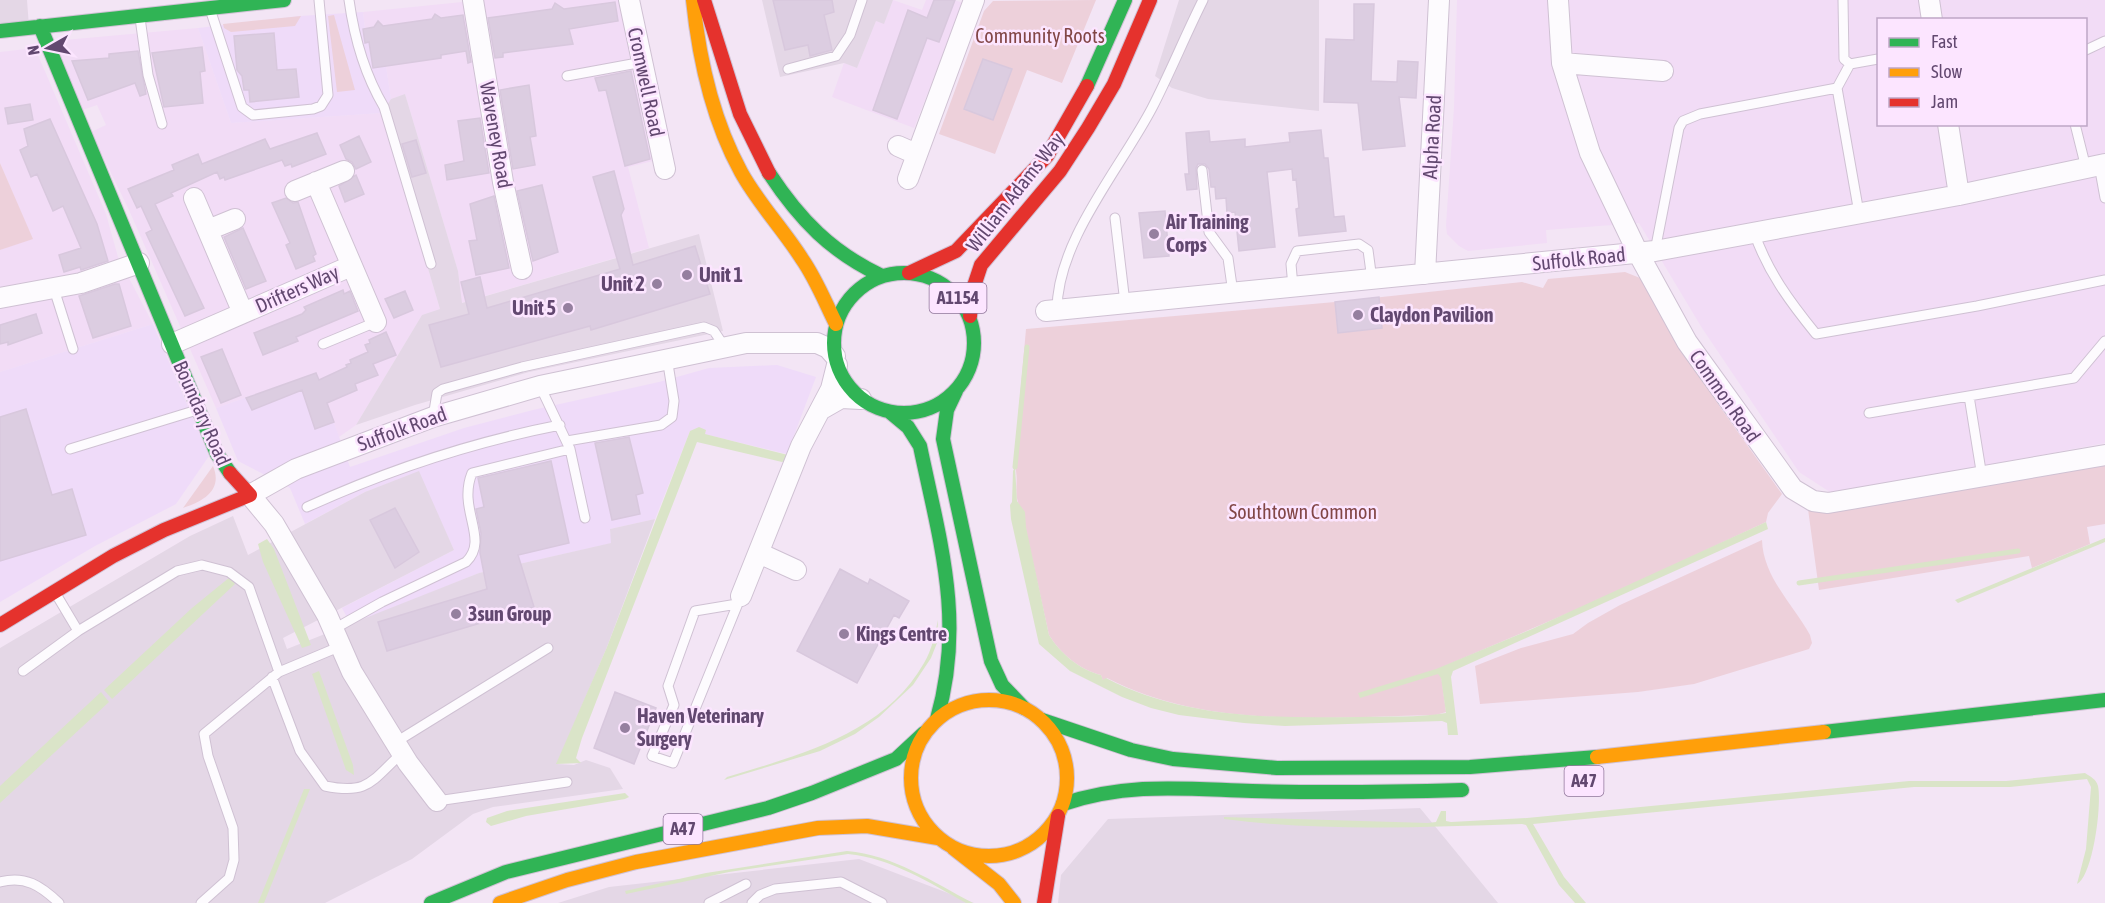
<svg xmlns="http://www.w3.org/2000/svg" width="2105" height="903" viewBox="0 0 2105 903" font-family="'Asap Condensed',sans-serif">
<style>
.residential{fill:#f2dcf6;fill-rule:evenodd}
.commercial{fill:#efdbf9}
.industrial{fill:#e4d7e6}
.green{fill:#edd0da}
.water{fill:#dae4c8}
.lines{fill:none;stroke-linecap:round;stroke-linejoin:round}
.stream{stroke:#dae4c8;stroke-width:5}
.building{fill:#dccde1;stroke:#d8c8dd;stroke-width:1.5}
.lane-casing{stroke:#cfc1d3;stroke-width:11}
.street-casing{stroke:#cfc1d3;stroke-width:22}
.fast-casing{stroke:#d0c2d5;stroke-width:16}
.slow-casing{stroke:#d0c2d5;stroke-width:16}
.jam-casing{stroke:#d0c2d5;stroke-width:16}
.lane{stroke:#fdfbfe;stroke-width:9}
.street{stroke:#fdfbfe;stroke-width:20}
.fast{stroke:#30b455;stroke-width:14}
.slow{stroke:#ff9f0a;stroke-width:14}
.jam{stroke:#e5322d;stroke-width:14}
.poi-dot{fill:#957f9f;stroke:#fce5ff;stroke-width:2}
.labels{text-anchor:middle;stroke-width:5;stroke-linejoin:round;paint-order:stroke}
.shield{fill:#fce5ff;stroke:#90779b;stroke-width:1.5}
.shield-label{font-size:18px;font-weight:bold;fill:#624870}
.park-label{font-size:20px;fill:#824646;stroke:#fce5ff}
.street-label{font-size:20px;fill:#624870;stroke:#fce5ff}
.poi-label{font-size:20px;font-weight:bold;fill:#624870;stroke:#fce5ff;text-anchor:start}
</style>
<rect width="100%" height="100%" fill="#f3e5f5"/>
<path class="residential" d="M482 0H622L653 161 628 167 649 248 461 303 458 271 405 94 391 99 386 66 370 28H365L363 12Z
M893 0 922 10 926 0H954L963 3 914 128 832 97 844 63 857 68 876 21 884 23Z
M1457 0H2105V443L1833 494 1799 472 1702 328 1639 223 1546 230 1547 243 1468 251 1459 246 1447 234 1446 225 1454 108ZM1878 20H2086V124H1878Z
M198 28 231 123 382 113 440 309 422 315 356 425 339 437 316 373 216 408 129 210 91 132 106 125 97 105 82 110 53 41Z
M35 48 106 214 118 257 153 324 0 372V250L32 238 0 163V52Z"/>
<path class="commercial" d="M363 12 365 28H371L386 66 391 99 382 113 231 123 198 28 300 16Z
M153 324 209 456 176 504 95 546 0 602V372Z
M777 365 816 377 787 454 704 434 706 430 690 431 655 519 610 529 612 543 479 573 351 625 342 608 454 550 418 472 365 492 305 524 290 488 238 461 216 408 316 373 350 467 464 428 533 410 659 382 709 368Z"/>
<path class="industrial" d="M0 0H27L29 27 0 31Z
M762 0H893L884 24 876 21 857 68 844 63 780 77Z
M1179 0H1319V111L1208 99 1172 88 1155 76Z
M405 94 458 271 462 303 699 234 723 331 529 372 415 405 356 425 422 315 440 309 382 113 391 99Z
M419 471 454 550 283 638 287 649 479 573 611 543 610 529 655 519 607 647 557 764 574 765 586 760 610 768 623 789 493 807 473 814 412 859 325 903H0V648L190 536 233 516 248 555 365 492Z
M1420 808 1498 903H1058L1061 875 1108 819Z
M859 859 974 903H558L609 887Z"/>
<path class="green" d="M1096 0 1062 83 1027 70 995 154 939 134 984 11 993 1Z
M334 15 355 90 337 92 328 16Z
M301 16 295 26 231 32 224 28 223 24Z
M0 163 33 239 0 250Z
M1625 272 1640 278 1720 407 1782 494 1768 513 1766 522 1601 599 1440 668 1446 712 1436 715C1326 717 1208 730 1107 678L1103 681 1101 675C1080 670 1060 653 1049 635L1025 526C1025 508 1019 510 1017 498 1015 487 1019 476 1014 464L1026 329 1335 302 1522 282 1543 288 1548 279Z
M2105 463V524L2087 527 2090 544 2032 568 2029 556 1819 590 1808 509 1830 513Z
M213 466C223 490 204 501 183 508Z
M1762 540C1763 577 1793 604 1810 635L1812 643 1809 649 1694 684 1638 692 1480 704 1475 666 1521 648 1573 634 1588 623 1620 605Z"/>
<path class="water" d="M699 427 706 430 705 434 788 455 785 461 782 462 697 442 582 738 576 758 581 763 556 764 607 647 690 431Z
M1015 467 1017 501 1025 512 1026 527 1049 635C1060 653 1080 670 1101 675L1103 680 1106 678C1185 719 1272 718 1358 717 1387 716 1418 718 1446 713L1441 678 1438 674 1360 698 1358 693 1436 669 1532 629 1766 522 1768 529 1453 671 1451 677 1458 735H1448L1447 723 1442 721 1285 726 1244 723 1179 715 1151 708 1122 697 1070 671 1039 644 1011 519 1010 505 1012 502 1013 471Z
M2105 538V542L1958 603 1955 600Z
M267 539 274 549 311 645 302 648 263 562 258 544Z
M230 577 235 584 112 699 104 690 192 608Z
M938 620 937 643 931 658 913 685 879 717 855 734 820 751 724 780 727 777C799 755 884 734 924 663 932 650 935 634 938 620Z
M319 671 353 765 354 775 346 770 312 674Z
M101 692 109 702 0 803V786Z
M2085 773C2091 777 2096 779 2098 786 2102 804 2093 876 2077 884L2086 849 2091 787 2087 779 2010 787H1914L1533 824 1564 877 1586 903H1575L1559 885 1526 825 1522 824C1424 827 1323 832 1224 819V817L1428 823 1436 822 1441 811H1446V821L1451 822 1527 818 1909 781H2006Z
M304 789H310L264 903H258Z
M625 793 629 797 625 799 526 816 491 826 486 822 487 818 507 811Z
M847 851C893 855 933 882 973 903H966C930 883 891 858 848 854L729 872 626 894 625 891 706 873Z"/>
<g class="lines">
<path class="stream" d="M1015 467 1027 347
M1799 583 2018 551"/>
</g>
<path class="building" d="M773 0H832L834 12 824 15 832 50 810 56 808 45 785 50Z
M934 0H955L939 42 927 38 897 119 873 110 908 10 927 18Z
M615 2 618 21 569 29 573 44 503 53V57L495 58 488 18 552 9 555 3 564 9Z
M1354 4H1374L1371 81 1397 82 1398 61 1418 62 1416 98 1399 97 1405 146 1363 150 1358 103 1324 102 1326 39 1354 40Z
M435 14 441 18 463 15 471 62 468 63 466 51 441 55V58L373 68 369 42 365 43 363 29 374 27 378 21 383 26 432 19Z
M274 33 277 70 296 69 299 97 250 102 249 90H244L242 76 237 70 234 36Z
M202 47 205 71 200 72 203 103 164 107 152 53Z
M138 51 146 94 140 96 135 83 88 100 72 61 109 58V54Z
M983 59 1012 69 993 120 964 109Z
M631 71 650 159 625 166 606 90 599 91 595 78Z
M529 85 536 136 530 137 535 165 513 169 500 90Z
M30 104 33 120 8 124 5 108Z
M480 118 489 173 447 180 445 165 464 161 458 121Z
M50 119 97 224 108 261 81 270 80 267 64 272 59 255 81 248 63 206 53 211 37 174 31 177 20 150 28 146 24 129Z
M1321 130 1324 158H1328L1334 217 1344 216 1346 231 1299 236 1296 209 1299 208 1296 179 1293 180 1292 169 1267 172 1275 247 1239 251 1235 212 1227 213 1226 198 1216 199 1215 187H1211L1209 169 1205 164H1198L1196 168 1197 189 1187 190 1185 174H1189L1186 133 1209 131 1210 142 1245 139V147L1290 142 1289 133Z
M317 133 326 154 292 167 291 164 285 166 282 160 225 180 224 177 220 179 217 172 171 193 173 196 155 204 204 308 185 316 146 233 152 230 141 206 137 208 128 189 174 170 172 165 198 154 202 164 265 139 270 149Z
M359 136 371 162 356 169 352 162 346 159 340 145Z
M416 140 426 173 412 177 402 144Z
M614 171 624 209 621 215 633 265 695 246 710 294 591 330 590 326 441 367 429 325 469 314 461 282 480 277 487 308 620 269 593 177Z
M356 175 364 194 345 202 339 186Z
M542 185 558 252 533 261 517 191Z
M494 196 509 268 476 275 469 241 477 240 470 204Z
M286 198 293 203 298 202 316 254 313 256 315 261 296 269 286 245 290 243 272 203Z
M1165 211 1169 256 1144 258 1139 213Z
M243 228 266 281 246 289 224 237Z
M115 284H119L131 326 93 338 79 296Z
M343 290 344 294 350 291 358 311 296 337 298 341 263 355 254 333 302 314 306 310 304 307Z
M405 291 413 310 394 318 385 299Z
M1379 297 1382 328 1338 333 1335 302Z
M36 314 42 333 8 345V342L0 344V325Z
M386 332 396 355 373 364 378 375 355 384 357 390 327 403 334 422 315 429 302 390 252 410 246 398 316 373 319 380 347 367 346 365 351 363 350 360 368 352 365 345 370 343 369 340Z
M222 349 241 395 221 403 201 357Z
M26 409 52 495 72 489 86 535 0 561V417Z
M629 437 643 493 636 495 640 514 612 520 595 443Z
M551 461 569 543 518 555 534 607 387 651 378 622 487 589 480 553 481 533 476 509 484 507 478 478Z
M395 508 419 552 395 568 370 520Z
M840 569 868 584 870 579 909 601 899 618 894 615 857 683 797 651Z
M615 692 656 708 634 764 594 748Z"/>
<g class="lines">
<g class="lane-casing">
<path id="lane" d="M349 0C354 36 365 75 384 107L431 264
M1843 0 1844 59 1850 64
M211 12 242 107 253 115 313 109 321 106 328 95 319 0
M140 18 148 75 162 124
M2086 50 2105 41
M788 69 836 56 850 35 862 0
M567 76 643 62
M2075 124 2086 168
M2099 165 2105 198
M1202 170 1209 232 1228 258 1233 293
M1859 213 1837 88 1850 64 1878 59
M1115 218 1125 303
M1754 232C1767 271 1790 302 1816 334L1977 306 2105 280
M1655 251 1679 128 1683 121 1700 114 1837 88
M1293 287 1291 264 1297 251 1359 244 1368 250 1372 280
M54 289 73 349
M1057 310C1057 241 1120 169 1152 108 1170 73 1185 36 1203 0
M323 344 376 322
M540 386 570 449 585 518
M1969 396 1982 477
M1869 413 2074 378 2105 341
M433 417 437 393 443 389 522 367 704 327 714 331 724 346
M567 441 661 425 672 417 674 401 667 358
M70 449 197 410
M307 507C388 470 473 442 560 425
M56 594 78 631 177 571 202 565 229 572 249 587 279 672
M737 604 695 611 668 686 674 705 652 756 673 763 741 596
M334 629 382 602 466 562C490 539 457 510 472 473L570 449
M23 671 78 631
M272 677 300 751 325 786C369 795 371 781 402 753
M396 742 548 648
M437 801 567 782
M0 882C25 875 41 886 59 903
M201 903 229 878 234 860 233 828 208 756 204 734 279 672 341 646
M709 903 746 884
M752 903 760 895 775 889 841 882 882 903"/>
</g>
<g class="street-casing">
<path id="street" d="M473 0 503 182 522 269
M629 0 665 169
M1558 0 1562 63 1590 153 1638 253 1687 342 1793 489 1813 501 1828 503 2105 455
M1929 0 1932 20
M1562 63 1663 71
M1948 124 1959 195
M898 146 916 154
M908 179 974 0
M316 182 376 322
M295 191 344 171
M194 198 243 313
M208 230 235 219
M1425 274 1439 0
M0 298 81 283 139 263
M1046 311 1655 251 1959 195 2105 164
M172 344 351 266
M820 410 841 398 861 399
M759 553 796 570
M741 596 801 446 831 389 837 365
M437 801 408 763 352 672 327 615 274 524 250 495 296 469 433 417 540 386 746 343H817L828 348 835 356"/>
</g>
<g class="fast-casing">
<path id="fast" d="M40 26 217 454 230 473
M0 31 284 0
M1087 86 1125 0
M769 173C800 220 831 252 882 276
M834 343a70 70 0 1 1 140 0a70 70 0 1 1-140 0Z
M956 391 947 410 943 439 991 661 1002 685 1024 708
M890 412 908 427 920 446C940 542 965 621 937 719
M1042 720 1131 750 1173 759 1277 768 1470 767 1597 757
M1824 732 2105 700
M1063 804C1129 782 1185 789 1252 791 1322 793 1392 792 1462 790
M431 903 506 872 768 808 812 793 896 759 924 733"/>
</g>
<g class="slow-casing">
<path id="slow" d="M693 0C699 59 712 119 741 172 758 203 783 229 802 259 816 279 825 302 836 324
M911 778a78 78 0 1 1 156 0a78 78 0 1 1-156 0Z
M1597 757 1824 732
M953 848 999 884 1014 903
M500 903 567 880 636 862 818 828 867 826 938 838"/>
</g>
<g class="jam-casing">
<path id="jam" d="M704 0 740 114 769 173
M909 273 956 251 1047 156 1087 86
M970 316 973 289 981 265 1060 171 1088 128 1114 84 1150 0
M0 625 113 556 164 530 250 495 230 473
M1044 903 1058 816"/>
</g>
<use href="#lane" class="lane"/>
<use href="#street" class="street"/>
<use href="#fast" class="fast"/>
<use href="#slow" class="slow"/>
<use href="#jam" class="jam"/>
</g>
<g class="poi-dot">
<circle cx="1154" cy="234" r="6"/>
<circle cx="687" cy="275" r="6"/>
<circle cx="657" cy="284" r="6"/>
<circle cx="568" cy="308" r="6"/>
<circle cx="1358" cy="315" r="6"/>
<circle cx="456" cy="614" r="6"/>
<circle cx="844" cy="634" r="6"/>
<circle cx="625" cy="728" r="6"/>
</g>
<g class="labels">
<g class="shield">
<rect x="929.5" y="283" width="57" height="30" rx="4.5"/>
<rect x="1564.5" y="766" width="39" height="30" rx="4.5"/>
<rect x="663.5" y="814" width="39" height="30" rx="4.5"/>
</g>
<g class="shield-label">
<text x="958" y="304">A1154</text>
<text x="1584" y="787">A47</text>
<text x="683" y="835">A47</text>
</g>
<g class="park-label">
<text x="1040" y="43">Community Roots</text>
<text x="1303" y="519">Southtown Common</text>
</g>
<g class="street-label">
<text transform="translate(646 82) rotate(78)" y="7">Cromwell Road</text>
<text transform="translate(496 135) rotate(80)" y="7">Waveney Road</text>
<text transform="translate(1432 137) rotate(-87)" y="7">Alpha Road</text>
<text transform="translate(1015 192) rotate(-52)" y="7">William Adams Way</text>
<text transform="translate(1579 259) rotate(-6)" y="7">Suffolk Road</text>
<text transform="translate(297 289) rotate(-24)" y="7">Drifters Way</text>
<text transform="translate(1725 396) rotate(55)" y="7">Common Road</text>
<text transform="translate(202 413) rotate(66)" y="7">Boundary Road</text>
<text transform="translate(402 429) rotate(-20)" y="7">Suffolk Road</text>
</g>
<g class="poi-label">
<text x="1166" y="229">Air Training<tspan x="1166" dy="23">Corps</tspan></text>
<text x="699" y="282">Unit 1</text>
<text x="645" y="291" text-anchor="end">Unit 2</text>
<text x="556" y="315" text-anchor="end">Unit 5</text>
<text x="1370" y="322">Claydon Pavilion</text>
<text x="468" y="621">3sun Group</text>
<text x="856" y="641">Kings Centre</text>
<text x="637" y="723">Haven Veterinary<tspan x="637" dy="23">Surgery</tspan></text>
</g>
</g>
<rect x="1877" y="18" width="210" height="108" fill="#fce5ff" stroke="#bea6c6" stroke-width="1.5"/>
<rect x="1889" y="38" width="30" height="9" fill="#30b455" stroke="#bea6c6" stroke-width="1.5"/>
<text x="1931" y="48" font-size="18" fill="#624870">Fast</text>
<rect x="1889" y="68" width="30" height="9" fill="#ff9f0a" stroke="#bea6c6" stroke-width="1.5"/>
<text x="1931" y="78" font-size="18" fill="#624870">Slow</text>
<rect x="1889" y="98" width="30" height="9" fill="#e5322d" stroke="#bea6c6" stroke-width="1.5"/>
<text x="1931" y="108" font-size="18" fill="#624870">Jam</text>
<g transform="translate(48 48) rotate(261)" stroke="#fce5ff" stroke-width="4.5" paint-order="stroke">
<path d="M0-4.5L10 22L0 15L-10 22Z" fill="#624870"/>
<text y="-9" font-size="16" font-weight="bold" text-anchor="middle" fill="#624870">N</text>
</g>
</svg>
